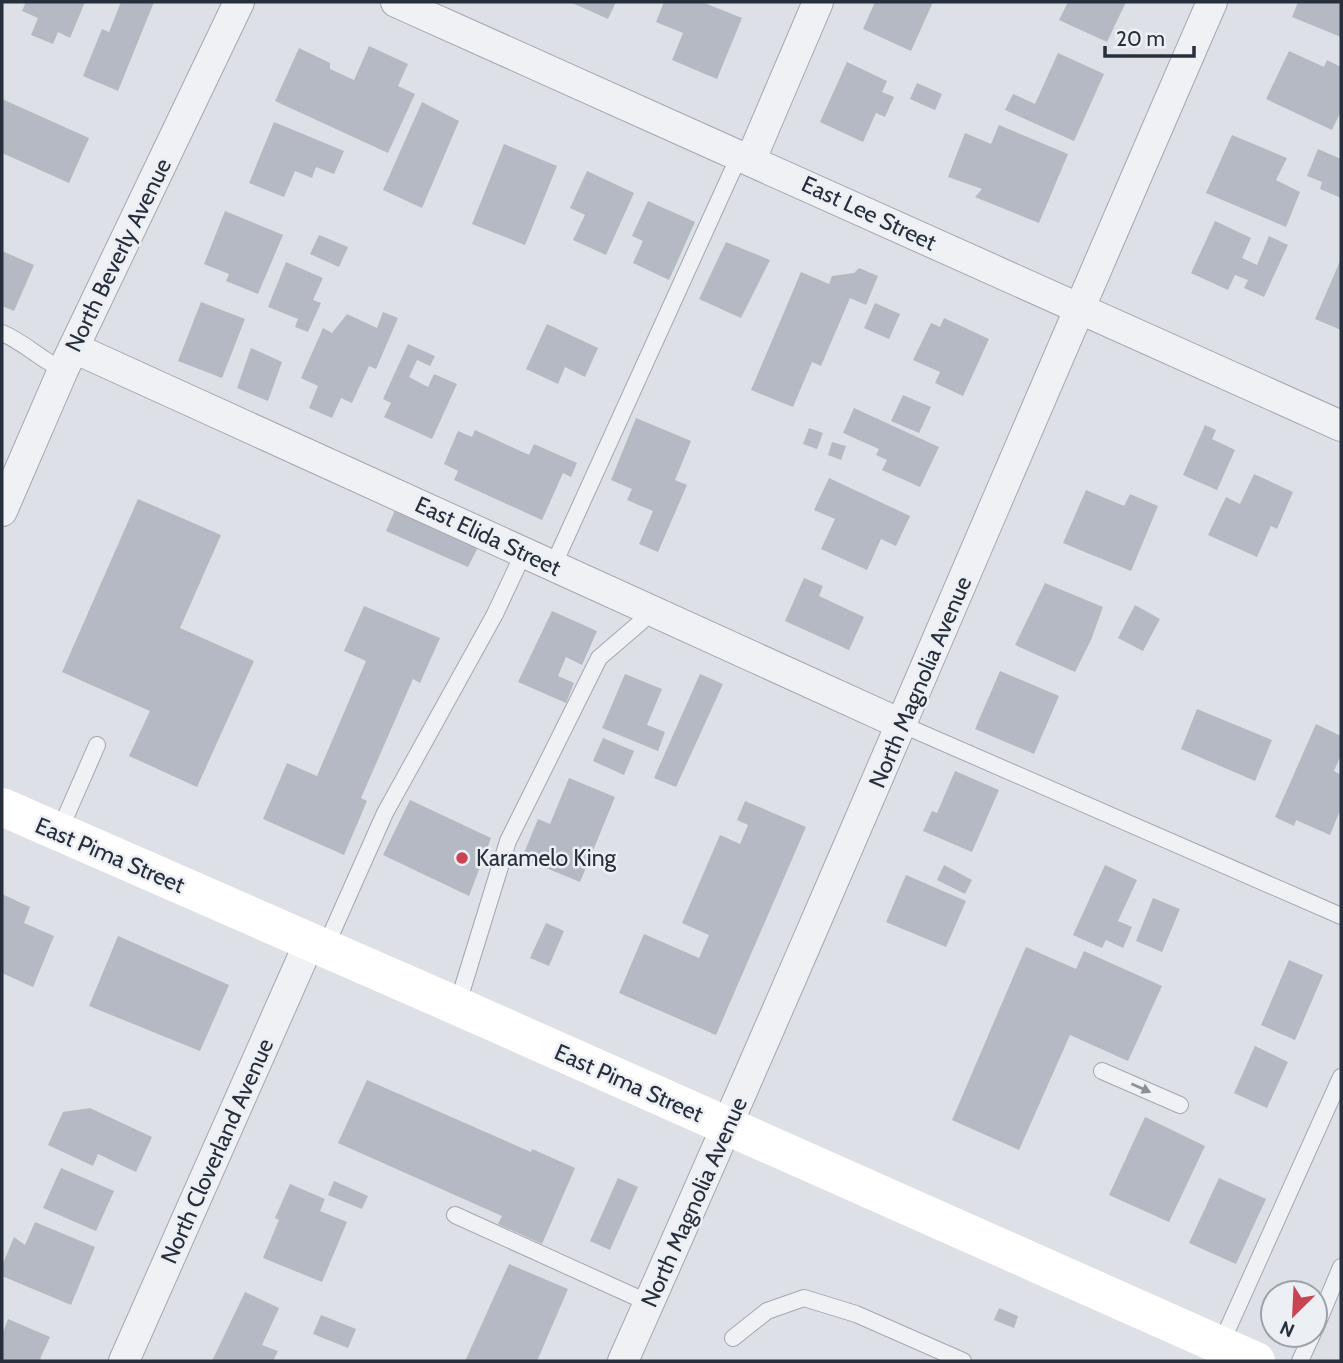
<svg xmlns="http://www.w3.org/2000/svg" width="1343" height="1363" viewBox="0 0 1343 1363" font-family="Cabin,sans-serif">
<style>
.building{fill:#b4b9c3}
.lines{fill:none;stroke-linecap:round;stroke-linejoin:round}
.lane-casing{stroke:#a3a7b0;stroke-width:18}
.street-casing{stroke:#a3a7b0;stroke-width:32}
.lane{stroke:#eff1f5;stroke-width:16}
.street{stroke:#eff1f5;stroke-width:30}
.secondary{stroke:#fff;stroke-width:38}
.oneway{fill:#8b9098}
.poi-dot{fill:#ca4353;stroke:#eceff4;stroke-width:2.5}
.labels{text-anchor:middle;stroke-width:5;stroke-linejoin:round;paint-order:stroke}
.street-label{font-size:23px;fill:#272e3c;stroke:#eceff4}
.poi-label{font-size:23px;fill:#272e3c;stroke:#eceff4;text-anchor:start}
</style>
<rect width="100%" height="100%" fill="#dde0e6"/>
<path class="building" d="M26 2H85L70 38 58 32 53 44 31 35 38 18 22 11Z
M121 2H154L118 91 83 76 102 29 109 32Z
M570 2H616L608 19Z
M664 2H702L742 18 717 79 672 60 683 33 656 22Z
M875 2H933L911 51 863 29Z
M1068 2H1126L1107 42 1059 20Z
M1298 2H1341V37L1292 17Z
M369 46 408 64 398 86 415 94 388 153 275 101 299 48 330 63V69L354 80Z
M1289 51 1324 67 1327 60 1341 67V111L1332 130 1266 99Z
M1058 53 1104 74 1074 141 1005 110 1013 94 1035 104Z
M847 62 887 81 882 92 894 97 885 117 876 113 863 142 820 122Z
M917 83 942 94 935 110 910 99Z
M2 99 89 138 69 183 2 153Z
M422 102 459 121 422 208 383 190Z
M274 122 344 151 334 174 316 167 312 178 295 171 284 197 249 183Z
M999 125 1068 154 1039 223 975 197 982 189 948 177 965 133 991 144Z
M1232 135 1287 158 1276 180 1300 192 1286 227 1206 193Z
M504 144 557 166 525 245 472 224Z
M1318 149 1341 159V198L1320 189 1322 182 1307 176Z
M587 171 634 193 606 255 573 240 585 215 570 208Z
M648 201 695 222 669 280 633 263 643 241 632 236Z
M225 211 283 235 258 294 226 281 229 274 204 264Z
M1215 221 1251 238 1242 258 1257 265 1269 236 1288 245 1264 297 1244 288 1248 280 1235 275 1228 290 1191 273Z
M319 235 348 247 339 267 310 254Z
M726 242 770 260 741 318 699 299Z
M2 251 34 265 14 311 2 306Z
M1341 259V330L1315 319Z
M286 262 323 278 313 300 321 303 308 332 295 327 298 319 268 307Z
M859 268 878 276 866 305 850 298 821 366 812 362 793 407 751 390 801 272 829 284 832 276 854 273Z
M201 302 245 319 222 378 178 361Z
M875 303 900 314 889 339 864 328Z
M383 312 398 318 376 369 369 366 352 403 341 398 332 418 309 408 318 386 301 378 323 328 332 333 347 314 377 328Z
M944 318 989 339 963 396 935 383 940 372 913 360 931 323 940 327Z
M547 324 598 348 585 377 565 367 558 384 526 369Z
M408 344 435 356 430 366 417 360 409 377 428 387 434 374 457 384 432 439 384 417 391 403 383 399Z
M251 348 282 362 268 401 237 388Z
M903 395 931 407 919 433 891 421Z
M854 408 939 447 920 487 882 470 887 460 876 455 879 449 843 433Z
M636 418 691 441 675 480 687 485 658 552 639 544 653 511 627 500 632 489 611 480Z
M1205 425 1216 430 1212 439 1235 450 1217 490 1183 475Z
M809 428 823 433 817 449 803 444Z
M475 430 529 455 534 444 577 463 571 477 563 473 542 520 454 480 458 471 444 464 458 431 472 437Z
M832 442 846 446 841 460 828 455Z
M1254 474 1293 492 1277 529 1271 526 1257 557 1208 535 1226 497 1240 504Z
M829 478 910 516 896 546 881 539 867 570 821 549 835 519 814 510Z
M1086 490 1124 506 1130 494 1158 506 1131 571 1063 543Z
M138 499 221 535 180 628 254 661 197 787 129 756 150 711 62 672Z
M396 508 479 545 468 567 386 531Z
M804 578 823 586 819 596 864 617 849 650 785 621Z
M1045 583 1103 607 1091 640 1075 672 1015 645Z
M1135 605 1160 619 1143 651 1118 638Z
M364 606 440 638 420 683 413 679 361 798 367 801 344 855 263 819 287 763 317 776 366 661 344 651Z
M552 611 597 631 582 665 566 657 558 676 574 683 566 703 518 682Z
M1000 671 1059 696 1034 754 975 729Z
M625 674 662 689 647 725 665 732 658 751 602 728Z
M700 674 723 684 676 787 654 778Z
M1197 709 1272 740 1255 781 1181 749Z
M1316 724 1341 736V755L1334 771 1341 775V808L1330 835 1296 820 1294 826 1275 817Z
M603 738 634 751 624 775 593 761Z
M955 771 999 790 972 852 923 831 932 811 937 813Z
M569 778 615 797 580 882 522 858 538 819 550 824Z
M410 800 491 838 469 896 383 855Z
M745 801 806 827 716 1035 619 993 644 934 699 958 709 935 682 923 720 835 740 844 748 825 737 820Z
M944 865 972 880 965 894 937 880Z
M1105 865 1137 880 1118 921 1132 927 1123 948 1106 940 1102 948 1073 935Z
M906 875 966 901 946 947 886 922Z
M2 894 30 907 24 923 54 936 33 987 2 973Z
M1153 898 1180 909 1162 952 1136 941Z
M546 923 564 931 549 966 530 958Z
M118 936 229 985 200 1051 89 1006Z
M1026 947 1076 969 1084 951 1162 986 1128 1061 1070 1035 1019 1150 952 1120Z
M1289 960 1323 975 1295 1040 1261 1025Z
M1255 1046 1288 1062 1267 1108 1234 1093Z
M367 1080 531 1152 532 1149 575 1168 542 1244 498 1224 502 1216 338 1143Z
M90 1108 152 1137 136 1172 98 1154 93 1166 48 1145 63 1112Z
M1145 1117 1205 1146 1169 1222 1109 1195Z
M61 1168 114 1191 96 1231 43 1208Z
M618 1178 638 1187 610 1250 590 1241Z
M1219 1178 1266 1199 1236 1264 1189 1243Z
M334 1181 368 1196 362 1209 328 1195Z
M290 1184 325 1199 320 1211 347 1222 322 1282 263 1258 279 1220 275 1218Z
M35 1222 95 1247 71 1305 2 1276V1266L14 1237 25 1245Z
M509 1264 568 1289 537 1361H465Z
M245 1292 279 1308 262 1345 278 1351 273 1361H212Z
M999 1308 1018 1316 1014 1328 994 1320Z
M321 1315 356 1329 348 1348 313 1334Z
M8 1319 50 1337 40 1359 45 1361H2V1335Z"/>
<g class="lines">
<g class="lane-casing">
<path id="lane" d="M2 333C24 342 41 360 63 370
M553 566 740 154
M903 725 1341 916
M59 832 97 745
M325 948 385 813 495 614 524 552
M457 1006 508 841 599 658 642 621 647 609
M1102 1071 1180 1105
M455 1215 649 1303
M1315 1329 1341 1267
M733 1338 767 1311 804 1298 856 1314 963 1361
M1220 1346 1341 1077
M1300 1361 1312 1335"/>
</g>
<g class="street-casing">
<path id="street" d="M396 2C711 142 1025 286 1341 426
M751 159 818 2
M74 348 903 725
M2 511 63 370 239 2
M124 1361 310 941
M623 1361C824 910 1015 455 1212 2"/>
</g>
<use href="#lane" class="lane"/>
<use href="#street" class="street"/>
<path class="secondary" d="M2 807 457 1006 1256 1361"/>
</g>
<defs><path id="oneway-solid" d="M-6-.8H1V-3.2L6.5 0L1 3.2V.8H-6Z" transform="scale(1.75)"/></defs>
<use class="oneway" href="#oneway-solid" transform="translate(1141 1088) rotate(24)"/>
<circle class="poi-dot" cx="462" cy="858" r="7"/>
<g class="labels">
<g class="street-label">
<text transform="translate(869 213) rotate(25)" y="8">East Lee Street</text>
<text transform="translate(118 255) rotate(-64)" y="8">North Beverly Avenue</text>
<text transform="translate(488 536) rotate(25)" y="8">East Elida Street</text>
<text transform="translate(920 682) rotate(-67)" y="8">North Magnolia Avenue</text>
<text transform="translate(110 855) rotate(23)" y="8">East Pima Street</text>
<text transform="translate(629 1083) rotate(24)" y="8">East Pima Street</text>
<text transform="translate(217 1151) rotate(-66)" y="8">North Cloverland Avenue</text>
<text transform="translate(694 1202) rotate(-66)" y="8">North Magnolia Avenue</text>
</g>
<g class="poi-label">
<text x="476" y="866">Karamelo King</text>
</g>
</g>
<rect width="1343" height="1363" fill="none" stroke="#272e3c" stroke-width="7"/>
<g transform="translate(1294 1314) rotate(204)"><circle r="33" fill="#eceff4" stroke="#9da2aa" stroke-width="2"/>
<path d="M0-5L12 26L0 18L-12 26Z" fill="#ca4353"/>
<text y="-10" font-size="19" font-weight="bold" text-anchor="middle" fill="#272e3c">N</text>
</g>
<path d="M1105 46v10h89v-10" fill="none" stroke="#272e3c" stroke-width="3.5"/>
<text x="1116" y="46" font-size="21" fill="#272e3c" stroke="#eceff4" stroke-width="5" paint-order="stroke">20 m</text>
</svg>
